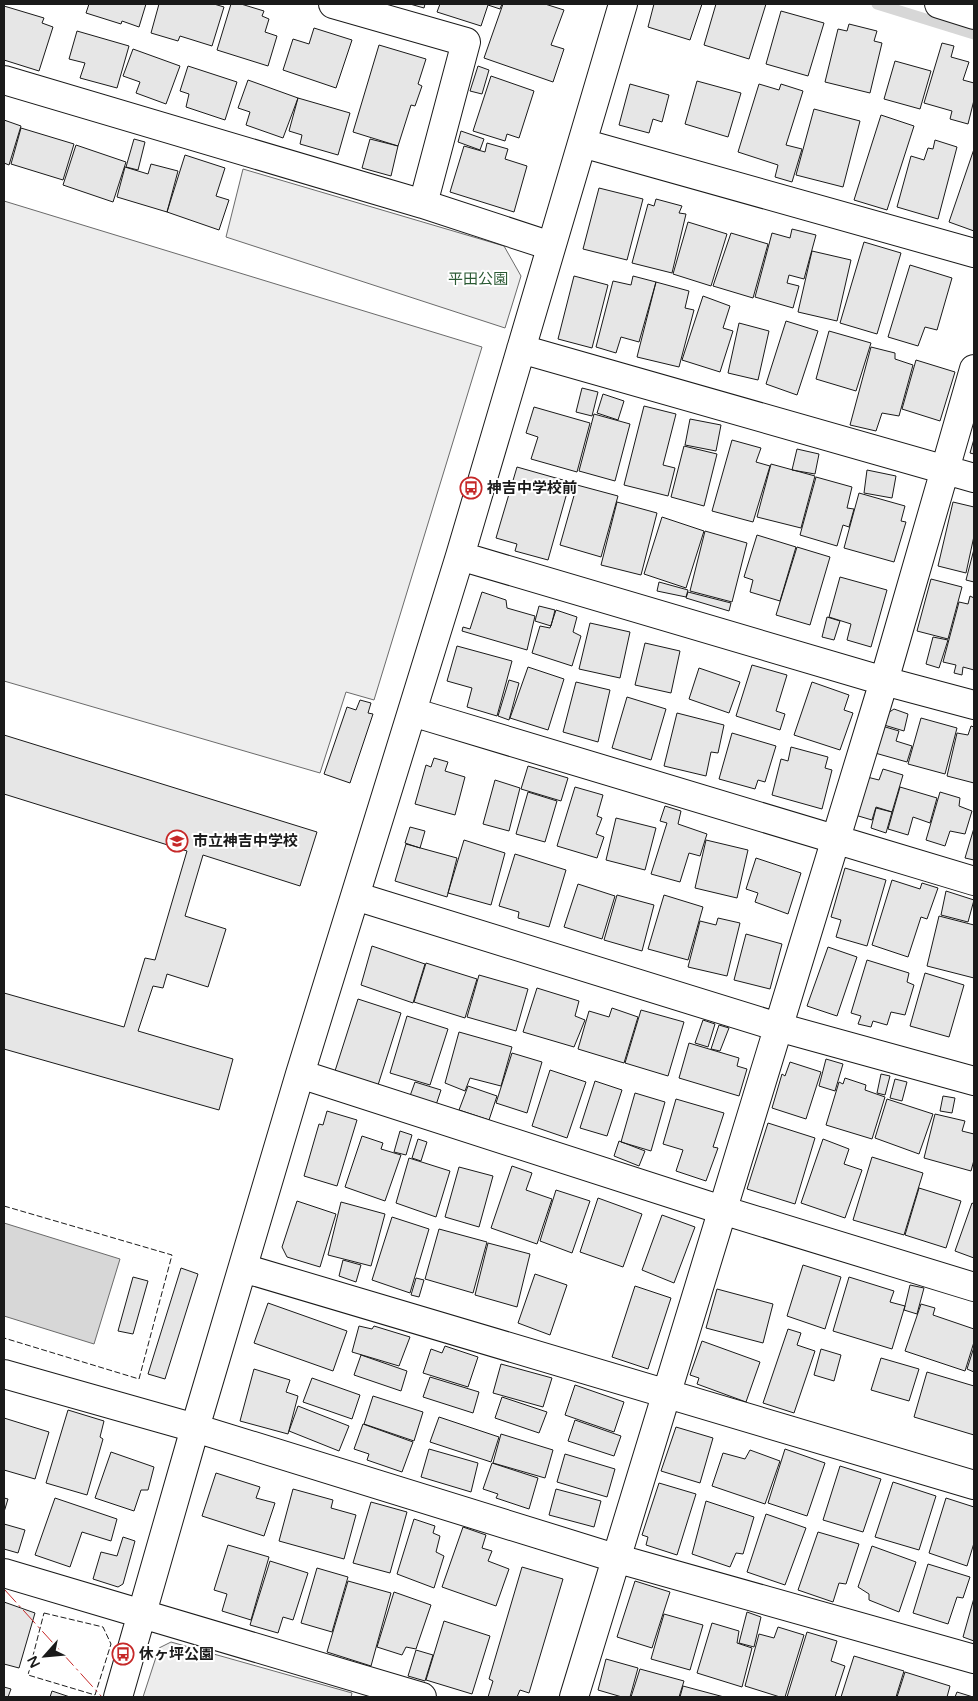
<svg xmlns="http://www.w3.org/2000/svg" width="978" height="1701" viewBox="0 0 978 1701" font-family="'Varela Round','Noto Sans JP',sans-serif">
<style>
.built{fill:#ededed;stroke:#6a6a6a}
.water{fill:#d7d7d7;stroke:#6a6a6a}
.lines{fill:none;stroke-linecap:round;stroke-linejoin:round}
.stream{stroke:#d7d7d7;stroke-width:11}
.building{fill:#e6e6e6;stroke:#1a1a1a}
.street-casing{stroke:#1a1a1a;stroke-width:30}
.street{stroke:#fff;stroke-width:28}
.fence{stroke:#1a1a1a;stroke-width:1;stroke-dasharray:6 2.5;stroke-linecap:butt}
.power{stroke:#c62828;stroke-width:1;stroke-dasharray:18 4 2.5 4;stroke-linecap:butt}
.labels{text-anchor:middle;stroke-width:4;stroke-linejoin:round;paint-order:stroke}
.park-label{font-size:15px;fill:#2b5a34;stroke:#fff}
.poi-label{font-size:15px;font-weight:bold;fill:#1a1a1a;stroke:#fff;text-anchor:start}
</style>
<rect width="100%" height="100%" fill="#fff"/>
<path class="built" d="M243 169 504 246 521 276 505 328 226 237Z
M4 201 482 347 374 700 346 692 320 773 4 681Z
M171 1642 352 1693 351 1697H143L159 1648Z"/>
<path class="water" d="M4 1223 120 1259 94 1344 4 1316Z"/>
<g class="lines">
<path class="stream" d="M877 4 974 34"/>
</g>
<path class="building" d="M89 4H146L139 27 122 21 121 24 86 13Z
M159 4H214L224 7 212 46 180 36 178 41 151 33Z
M231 4H241L264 11 262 16 269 19 265 32 277 36 268 66 217 50Z
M410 4H425L424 8Z
M440 4H502L500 9 488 5 481 26 437 12Z
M503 4H545L564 10 551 45 564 49 553 82 484 58Z
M654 4H702L690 40 648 27Z
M716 4H766L749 59 704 45Z
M4 6 44 18 42 23 53 27 39 71 4 60Z
M781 11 824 23 808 76 766 64Z
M849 24 877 31 874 41 882 43 870 93 825 82 838 29 847 31Z
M314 28 352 40 336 88 283 70 293 39 309 44Z
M77 31 129 46 117 88 80 78 85 63 69 59Z
M942 43 954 46 951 57 969 62 963 80 974 83V100L968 124 950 119 952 111 924 103Z
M379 45 426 59 418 84 422 86 415 106 411 105 398 146 353 132Z
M133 49 180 66 166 104 136 93 140 82 123 76Z
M895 61 931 71 920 109 884 99Z
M188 66 237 82 225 120 186 107 189 94 180 91Z
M478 66 489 70 482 94 470 91Z
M491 76 534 91 519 138 507 134 505 141 473 131Z
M248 80 298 98 283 138 246 125 250 112 238 108Z
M697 81 741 93 728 137 685 124Z
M630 84 669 95 662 122 653 119 649 133 619 125Z
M759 84 779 90 781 84 803 91 786 145 802 149 792 182 775 177 778 165 738 152Z
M298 98 350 113 338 155 300 144 302 135 289 131Z
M814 109 860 121 843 187 796 175Z
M881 115 914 126 887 210 854 200Z
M4 120 21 126 9 165 4 163Z
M21 128 74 144 63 180 11 164Z
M461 131 484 139 480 150 458 142Z
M134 139 145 142 138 170 126 167Z
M370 139 398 146 391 176 362 168Z
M935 140 957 147 938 219 897 207 911 156 924 160 928 148 933 149Z
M487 143 508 149 505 159 527 166 514 212 450 192 464 146 485 152Z
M76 145 126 162 113 202 63 185Z
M974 149V231L949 222Z
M185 155 225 168 216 196 229 200 219 230 167 212Z
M151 164 178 171 167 212 117 197 125 167 148 174Z
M599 188 643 199 627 260 583 249Z
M656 199 682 206 679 213 686 214 672 273 632 263 648 204 654 206Z
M688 222 727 234 711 286 673 274Z
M792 229 816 235 804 279 789 275 787 283 799 286 793 308 755 297 772 233 790 238Z
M731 233 768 244 753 298 713 286Z
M864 242 901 253 877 334 840 323Z
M812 251 851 260 837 321 798 312Z
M910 265 952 278 937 330 925 327 918 346 888 337Z
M574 276 608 285 592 348 558 339Z
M633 276 656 282 639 342 621 337 616 353 596 347 613 281 631 285Z
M656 282 689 291 685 308 694 310 679 367 637 357Z
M703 296 730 306 723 328 733 331 720 372 682 360Z
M786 321 818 331 797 395 766 384Z
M739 323 769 331 758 380 728 373Z
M829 331 871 343 856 391 816 379Z
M871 347 895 353V359L913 365 899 416 882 413 876 431 850 425Z
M916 360 955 372 940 421 902 409Z
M582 388 598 392 592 416 576 412Z
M603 394 624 401 618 420 597 413Z
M644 406 676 414 663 465 675 468 668 496 624 485Z
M534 407 590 423 577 472 531 459 538 437 526 433Z
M594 414 630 424 615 481 579 471Z
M690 419 721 425 716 451 685 445Z
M974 439V454L970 453Z
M732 440 761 448 756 462 770 466 753 522 712 511Z
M684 446 717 454 704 506 671 497Z
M797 449 819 454 815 474 792 470Z
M771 464 815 476 801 528 757 517Z
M517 467 570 482 548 560 515 551 517 544 496 538Z
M867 470 896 476 892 498 864 493Z
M816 477 852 487 847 508 854 509 849 527 843 525 837 546 800 535Z
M577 485 618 496 601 557 560 545Z
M859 493 905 506 901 521 906 522 894 562 844 548Z
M617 502 657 513 641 575 601 565Z
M953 502 974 507V536L966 573 938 566Z
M662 517 704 531 686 588 644 574Z
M705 531 747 543 732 602 690 591Z
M757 535 796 547 780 601 750 592 753 580 744 577Z
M797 547 830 557 810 625 776 615Z
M974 549V582L966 580Z
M840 577 887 590 871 647 847 640 851 624 829 617Z
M931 579 962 587 948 639 917 631Z
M659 582 688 590 686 597 657 591Z
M482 592 506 600 507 608 535 616 527 650 462 631 463 627 470 629Z
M688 592 731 603 729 611 686 598Z
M970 596 974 598V670L963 667 962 675 954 673 956 665 943 662 959 602 968 604Z
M539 606 555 610 551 626 535 621Z
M556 610 577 617 573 632 581 636 572 666 532 653 540 626 550 628Z
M827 617 840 621 834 640 822 637Z
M590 623 630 632 620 678 579 669Z
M933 637 948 640 939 668 926 664Z
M645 643 680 651 671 693 635 685Z
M457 646 512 661 497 716 467 707 472 688 447 681Z
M752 665 787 675 776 711 785 714 780 730 736 716Z
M528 667 564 679 548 730 510 718Z
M699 668 740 682 729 713 689 699Z
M509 680 519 683 509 720 498 716Z
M576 682 610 690 598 742 563 732Z
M812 682 849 695 844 710 853 713 840 750 794 735Z
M627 697 666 709 651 760 612 748Z
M360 700 371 703 368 713 373 714 350 783 324 774 347 707 356 710Z
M894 709 908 714 904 731 884 725 888 713Z
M677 713 724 725 718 753 711 752 706 776 664 766Z
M921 718 957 728 945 774 908 764Z
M882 726 899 731 896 741 912 746 907 762 875 753Z
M971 726 974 727V783L947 776 957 733 968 735Z
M732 733 776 746 765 782 758 780 755 789 719 779Z
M4 735 317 832 300 886 203 855 185 916 226 929 208 987 167 974 163 988 153 986 138 1031 233 1059 219 1110 4 1049V993L124 1027 145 958 155 960 187 851 4 794Z
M791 747 828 757 825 768 832 770 822 809 772 795 781 759 788 761Z
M434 758 448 762 445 771 465 777 455 815 415 804 426 765 431 767Z
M528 766 568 778 561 801 521 789Z
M883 769 903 775 892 812 876 807 872 820 855 815 867 777 879 780Z
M495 780 520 788 509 831 483 824Z
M575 787 603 795 597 816 602 818 596 834 604 837 597 858 557 846Z
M900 787 937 798 930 823 913 817 908 835 888 829Z
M528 792 557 801 545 842 516 834Z
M940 792 960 798 959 806 972 811 965 834 950 831 945 846 926 840Z
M665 806 681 811 678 824 707 834 700 856 689 853 680 882 651 874 667 823 660 821Z
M876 808 892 812 886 833 871 828Z
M616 818 656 828 645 870 606 860Z
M410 827 425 831 420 848 405 843Z
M974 828V860L965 858Z
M464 840 505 853 491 905 448 893Z
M706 840 748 850 737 898 695 888Z
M406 844 457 858 447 897 395 881Z
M515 854 566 870 549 927 518 918 519 912 499 906Z
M756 858 801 873 788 914 755 902 758 893 746 889Z
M845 868 886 880 867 946 836 937 841 920 831 917Z
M892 880 920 889 922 883 938 888 927 919 921 917 908 957 872 945Z
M578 884 615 896 602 939 564 927Z
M946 891 974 900 968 922 941 915Z
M617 895 654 905 642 951 604 940Z
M664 895 703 907 688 960 648 949Z
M939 916 974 925V978L927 966Z
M718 918 740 923 727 976 688 967 700 921 716 925Z
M746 934 782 944 770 989 734 980Z
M372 946 425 964 413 1003 361 985Z
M828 947 857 957 837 1016 807 1006Z
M867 960 909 973 907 982 914 985 905 1015 891 1012 887 1025 873 1021 871 1027 858 1024 861 1016 851 1013Z
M426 963 477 979 465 1018 414 1002Z
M925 973 964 985 949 1037 910 1026Z
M479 975 528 989 516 1031 467 1017Z
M537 988 579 1001 575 1016 585 1020 574 1047 523 1032Z
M358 999 401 1013 378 1085 335 1071Z
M612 1008 638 1017 624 1063 578 1049 589 1011 609 1017Z
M641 1010 684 1022 668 1076 625 1063Z
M407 1016 448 1029 430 1085 390 1073Z
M703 1020 715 1024 708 1047 695 1043Z
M719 1025 729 1028 720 1051 711 1049Z
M459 1032 512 1047 501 1086 470 1078 465 1091 445 1083Z
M689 1043 739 1058 737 1066 747 1069 739 1096 679 1078Z
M512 1053 542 1062 527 1113 496 1103Z
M826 1059 843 1064 835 1091 819 1086Z
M790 1062 821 1072 806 1119 772 1108 782 1074 785 1076Z
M550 1070 586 1082 567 1138 532 1126Z
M881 1074 890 1076 885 1095 877 1093Z
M845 1078 866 1085 865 1090 885 1097 872 1139 826 1125 839 1082 843 1084Z
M895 1079 907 1082 902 1101 890 1098Z
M595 1081 622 1090 607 1136 580 1128Z
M415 1082 441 1090 436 1105 410 1096Z
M468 1086 497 1096 489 1120 459 1110Z
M635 1093 665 1102 651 1151 621 1142Z
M943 1096 955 1098 952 1113 940 1111Z
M676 1099 724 1113 713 1147 718 1148 706 1181 676 1171 683 1150 663 1144Z
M887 1099 933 1114 919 1154 875 1138Z
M327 1111 357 1120 337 1186 304 1176 319 1124 323 1125Z
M935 1114 965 1121 962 1131 974 1134V1160L971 1171 924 1158Z
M768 1123 815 1138 795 1204 747 1189Z
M400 1131 412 1135 406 1155 394 1152Z
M362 1136 383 1143 381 1149 401 1155 385 1201 345 1187Z
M418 1139 427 1142 421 1161 412 1158Z
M823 1139 849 1149 844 1164 862 1170 845 1218 801 1203Z
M619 1141 645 1151 639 1166 614 1156Z
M872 1157 923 1173 904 1235 853 1220Z
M409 1158 450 1171 436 1217 396 1203Z
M512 1166 532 1173 526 1190 552 1199 537 1244 491 1228Z
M459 1167 493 1176 479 1227 445 1217Z
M919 1188 961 1201 946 1248 905 1235Z
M556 1190 590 1201 572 1253 540 1241Z
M598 1198 642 1214 623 1267 580 1252Z
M297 1201 336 1214 320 1267 287 1257 282 1247Z
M341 1202 385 1214 371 1266 328 1255Z
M972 1203 974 1204V1258L955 1251Z
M662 1215 695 1227 674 1283 642 1270Z
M392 1217 429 1229 410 1293 372 1280Z
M439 1229 487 1242 473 1293 425 1279Z
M488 1243 530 1254 517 1307 475 1295Z
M343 1260 361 1265 356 1282 339 1276Z
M803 1265 841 1277 825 1329 787 1316Z
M181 1268 198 1274 165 1379 148 1374Z
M535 1274 567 1285 550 1335 518 1323Z
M133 1277 148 1281 133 1334 118 1331Z
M849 1277 894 1291 890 1302 905 1306 892 1349 833 1331Z
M416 1278 424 1280 419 1297 411 1295Z
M910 1285 924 1288 917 1314 904 1310Z
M635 1286 671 1298 648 1369 612 1357Z
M717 1289 773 1304 763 1343 706 1328Z
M268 1303 347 1331 333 1371 254 1343Z
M921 1304 935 1308 933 1315 974 1329V1342L965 1371 905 1351Z
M359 1326 372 1329 374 1326 410 1337 399 1366 352 1352Z
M788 1329 801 1333 797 1345 815 1351 794 1413 763 1403Z
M702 1341 760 1362 746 1402 697 1384 699 1378 690 1375Z
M445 1346 478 1357 468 1387 423 1373 431 1349 442 1353Z
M974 1347V1372L967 1369Z
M821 1349 841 1355 834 1381 814 1375Z
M361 1355 407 1371 401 1391 354 1375Z
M881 1358 919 1369 909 1401 871 1390Z
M501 1364 552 1378 543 1407 493 1393Z
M254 1369 290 1380 286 1392 298 1396 288 1434 240 1421Z
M927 1372 974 1386V1435L914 1417Z
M430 1377 479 1392 473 1413 423 1397Z
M312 1378 360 1395 352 1419 303 1402Z
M575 1385 624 1402 614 1432 565 1415Z
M373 1396 423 1412 414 1441 364 1424Z
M502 1397 547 1412 539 1433 495 1418Z
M298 1406 349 1426 339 1451 289 1431Z
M68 1410 104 1421 100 1437 103 1439 87 1495 46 1483Z
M439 1417 499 1437 491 1462 430 1442Z
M4 1418 49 1432 35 1479 4 1470Z
M575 1420 621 1436 614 1456 568 1441Z
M363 1424 413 1442 402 1472 367 1460 369 1454 354 1449Z
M676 1427 713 1438 700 1483 661 1471Z
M501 1434 553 1450 545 1478 493 1463Z
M429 1449 478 1463 471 1492 421 1477Z
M785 1449 825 1463 807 1516 768 1503Z
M750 1450 780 1461 765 1504 712 1486 723 1453 745 1459Z
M111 1452 154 1467 148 1490H141L134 1511 95 1498Z
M565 1454 615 1469 607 1497 557 1482Z
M492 1463 538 1478 529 1509 496 1498 498 1494 483 1489Z
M840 1466 881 1479 863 1532 823 1520Z
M216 1473 260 1487 256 1498 275 1503 264 1536 202 1516Z
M893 1482 936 1496 919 1550 875 1537Z
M659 1483 696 1494 677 1555 646 1545 648 1537 642 1535Z
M293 1489 333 1500 331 1508 356 1515 344 1559 279 1541Z
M556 1489 601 1501 594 1527 549 1515Z
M4 1498 8 1499 4 1512Z
M55 1498 117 1519 111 1541 82 1532 70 1567 35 1555Z
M946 1498 974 1507V1543L967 1566 929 1553Z
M706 1501 754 1517 743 1554 736 1553 730 1567 692 1554Z
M371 1502 407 1512 390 1573 353 1563Z
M766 1514 806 1528 785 1585 747 1572Z
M414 1519 435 1526 433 1533 440 1536 436 1552 444 1556 434 1588 397 1574Z
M4 1524 25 1530 18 1553 4 1549Z
M463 1527 486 1535 482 1548 492 1551 488 1561 509 1569 496 1606 442 1587Z
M818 1532 859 1544 846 1584 839 1583 833 1602 798 1590Z
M123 1537 135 1541 123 1584 118 1587 93 1579 101 1552 117 1556Z
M228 1545 269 1557 251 1620 222 1611 227 1594 214 1590Z
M872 1546 916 1562 899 1612 869 1600V1594L858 1587Z
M270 1561 308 1573 293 1620 283 1617 278 1633 250 1625Z
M928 1564 970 1577 963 1598 957 1597 948 1624 913 1613Z
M522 1567 563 1579 529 1693 520 1690 517 1697H488L493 1681 489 1679Z
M317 1568 348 1577 332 1632 301 1623Z
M348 1581 391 1593 371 1666 327 1652Z
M635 1581 670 1592 652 1648 617 1637Z
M394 1592 431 1605 416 1649 406 1647 402 1655 377 1647Z
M974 1598V1641L963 1637Z
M4 1602 35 1613 19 1668 4 1664Z
M747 1612 761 1617 754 1647 739 1643Z
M664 1614 703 1625 690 1670 651 1659Z
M444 1621 490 1636 472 1694 426 1680Z
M712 1623 739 1631 737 1643 752 1648 742 1687 697 1673Z
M778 1627 804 1635 785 1697H780L745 1686 759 1634 774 1638Z
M807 1632 837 1641 831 1661 845 1666 835 1697H787Z
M416 1650 433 1655 425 1681 408 1676Z
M854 1656 904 1671 896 1697H841Z
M606 1659 638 1668 630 1697H622L598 1690Z
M640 1669 684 1681 679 1697H631Z
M905 1672 950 1686 947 1697H897Z
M683 1686 724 1697H680Z
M4 1687 11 1689 8 1697H4Z
M52 1691 70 1697H50Z
M957 1692 973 1697H955Z"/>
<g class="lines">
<g class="street-casing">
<path id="street" d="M333 4 466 42 423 204
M939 4 974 15
M4 80 423 204 551 246
M582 143 974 253
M521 349 974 478
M460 556 884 681 974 705
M412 712 974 881
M355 896 778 1027 974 1081
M300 1074 722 1210 974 1287
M243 1268 974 1485
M4 1374 195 1428 615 1558 974 1659
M4 1573 422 1697
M118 1697 195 1428 300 1074 460 556 623 4
M574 1697 884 681 974 369"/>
</g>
<use href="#street" class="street"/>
<path class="fence" d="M4 1206 172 1255 139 1379 4 1338
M44 1613 103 1627 111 1644 95 1695 28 1675Z"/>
<path class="power" d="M4 1589 102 1697"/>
</g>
<defs>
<g id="bus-ring" transform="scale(1.125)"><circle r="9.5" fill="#fff" stroke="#c62828" stroke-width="1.5"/><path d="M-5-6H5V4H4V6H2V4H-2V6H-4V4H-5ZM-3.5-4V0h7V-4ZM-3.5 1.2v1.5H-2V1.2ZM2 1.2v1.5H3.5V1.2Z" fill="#c62828"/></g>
<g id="school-ring" transform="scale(1.125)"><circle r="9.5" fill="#fff" stroke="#c62828" stroke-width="1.5"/><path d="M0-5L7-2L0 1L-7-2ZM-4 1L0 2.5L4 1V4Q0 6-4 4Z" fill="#c62828"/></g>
</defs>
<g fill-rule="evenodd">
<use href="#bus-ring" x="471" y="488"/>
<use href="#school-ring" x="177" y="841"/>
<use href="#bus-ring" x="123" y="1654"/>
</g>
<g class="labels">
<g class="park-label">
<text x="478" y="284">平田公園</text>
</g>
<g class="poi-label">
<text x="487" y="493">神吉中学校前</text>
<text x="193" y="846">市立神吉中学校</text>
<text x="139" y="1659">休ヶ坪公園</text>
</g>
</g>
<rect width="978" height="1701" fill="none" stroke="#1a1a1a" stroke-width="10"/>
<g transform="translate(45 1656) rotate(243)" stroke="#ffffff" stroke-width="4" paint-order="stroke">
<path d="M0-4L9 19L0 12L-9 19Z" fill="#1a1a1a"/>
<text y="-8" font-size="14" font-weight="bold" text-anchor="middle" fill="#1a1a1a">N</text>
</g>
</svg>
